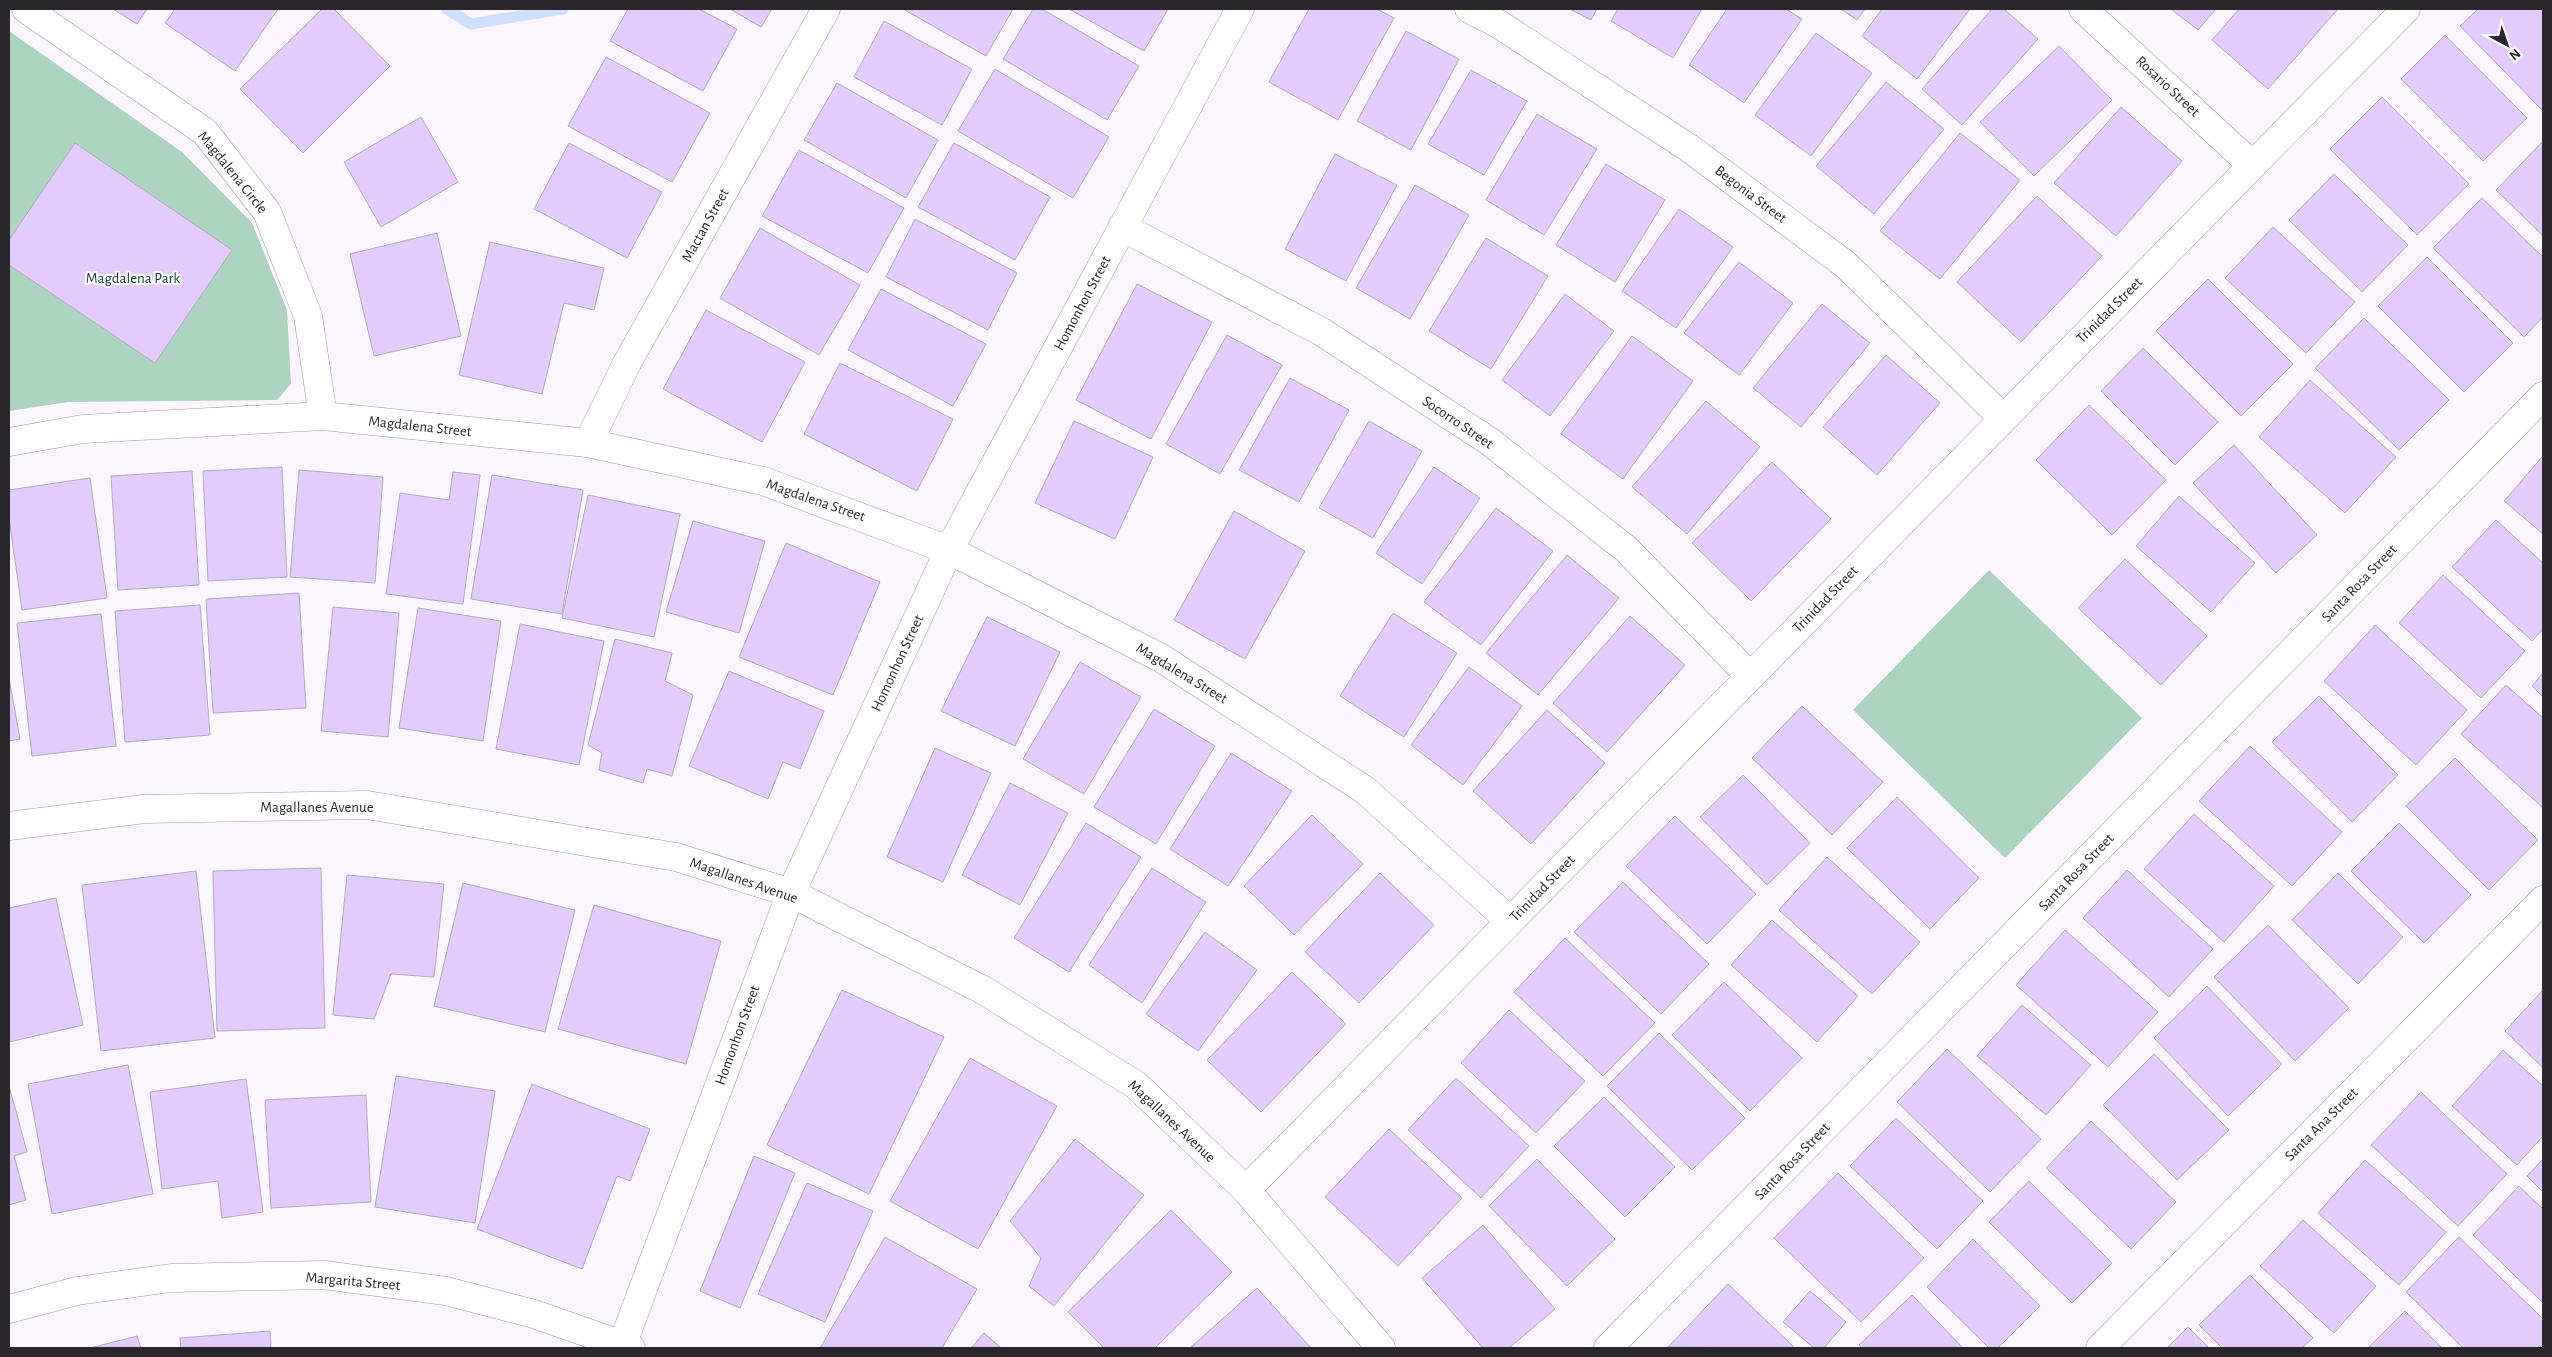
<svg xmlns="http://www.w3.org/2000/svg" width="2552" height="1357" viewBox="0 0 2552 1357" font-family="'Alegreya Sans',sans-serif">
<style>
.green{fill:#acd3bf}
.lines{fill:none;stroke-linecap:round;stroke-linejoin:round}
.stream{stroke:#d0dffd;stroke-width:11}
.building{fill:#e4cbff;stroke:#b0abb6}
.minor-casing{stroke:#9c97a2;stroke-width:29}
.tertiary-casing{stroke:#9c97a2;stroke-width:29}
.minor{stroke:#fff;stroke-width:28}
.tertiary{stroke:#fff;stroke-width:28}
.labels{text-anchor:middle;stroke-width:4;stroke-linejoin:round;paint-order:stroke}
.street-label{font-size:15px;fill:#29272c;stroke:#fff}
.park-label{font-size:15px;fill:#0b3e2a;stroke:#fff}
</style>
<rect width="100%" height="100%" fill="#faf5ff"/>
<path class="green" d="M9 31 182 152 252 223 287 310 291 384 277 400 68 402 9 411Z
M1989 570 2142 718 2005 858 1853 710Z"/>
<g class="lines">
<path class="stream" d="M447 9 471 24 563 9"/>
</g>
<path class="building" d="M113 9H147L137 24Z
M175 9H278L235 71 165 23Z
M322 9H334L390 66 303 153 240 89Z
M628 9H699L737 29 703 91 610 41Z
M730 9H772L761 27Z
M903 9H1013L986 56Z
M1033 9H1042L1139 66 1107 120 1003 59Z
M1069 9H1168L1144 51Z
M1309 9H1377L1394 18 1338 120 1269 82Z
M1570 9H1597L1591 20Z
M1618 9H1702L1673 58 1611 21Z
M1727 9H1786L1802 19 1744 103 1689 65Z
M1841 9H1865L1857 20Z
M1882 9H1970L1917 79 1862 36Z
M1992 9H2004L2038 39 1962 125 1922 89Z
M2171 9H2216L2198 30Z
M2239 9H2338L2268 89 2212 40Z
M2478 9H2543V111L2460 26Z
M884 21 972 69 942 125 854 77Z
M1406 31 1459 59 1411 150 1357 121Z
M1816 33 1872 73 1811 156 1755 115Z
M2445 35 2527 118 2483 161 2401 79Z
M2059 46 2112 100 2034 176 1980 122Z
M606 57 710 113 672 182 568 126Z
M995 69 1109 137 1073 198 958 131Z
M1471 70 1527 101 1484 175 1428 144Z
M1886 82 1944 129 1874 214 1816 166Z
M837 83 938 140 906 198 804 140Z
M2382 97 2469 184 2417 235 2330 149Z
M2121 107 2182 161 2116 236 2054 183Z
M1537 114 1597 149 1544 235 1486 200Z
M421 117 458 182 381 227 344 162Z
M1960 133 2020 180 1940 279 1880 231Z
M2543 141V236L2496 190Z
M75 143 232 250 155 363 9 265V240Z
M569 143 662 192 627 258 534 209Z
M954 143 1050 197 1015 260 918 207Z
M799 150 904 208 868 273 762 216Z
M1335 154 1397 185 1346 281 1285 249Z
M1606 164 1665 200 1615 282 1556 245Z
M2334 174 2408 245 2362 292 2289 220Z
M1415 185 1469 215 1410 319 1356 288Z
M2037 196 2102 256 2021 342 1957 282Z
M2482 198 2543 257V317L2524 337 2433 248Z
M1679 209 1733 247 1676 328 1622 291Z
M915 219 1017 273 988 330 886 277Z
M2273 227 2355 302 2306 353 2225 278Z
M760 228 860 285 819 355 720 298Z
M437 233 461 336 374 356 350 254Z
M1486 238 1548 276 1491 369 1429 331Z
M490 242 604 268 594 310 564 303 542 394 459 375Z
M2427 257 2513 343 2464 392 2378 306Z
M1739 262 1793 303 1739 375 1684 333Z
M2208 279 2293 364 2241 416 2156 331Z
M1137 284 1212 322 1151 439 1076 400Z
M881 289 986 344 953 406 848 350Z
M1565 294 1614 331 1550 416 1502 380Z
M1822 304 1870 343 1801 427 1753 388Z
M706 310 805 362 762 442 663 389Z
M2364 318 2449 400 2399 450 2315 368Z
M1227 335 1282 365 1220 474 1166 444Z
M1632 336 1693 381 1623 479 1561 434Z
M2143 348 2218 422 2175 465 2101 391Z
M1886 355 1940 403 1877 475 1823 427Z
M840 363 953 419 917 491 804 434Z
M1290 378 1349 410 1299 502 1239 470Z
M2310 380 2396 457 2345 513 2259 437Z
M1706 401 1760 447 1687 534 1632 487Z
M2089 405 2166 480 2112 535 2036 460Z
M1074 421 1153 457 1115 539 1035 503Z
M1369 421 1422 451 1373 538 1319 508Z
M2234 445 2317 535 2276 573 2193 483Z
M2543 456V534L2504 501Z
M1772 462 1831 519 1751 601 1692 543Z
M282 467 287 577 208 581 203 471Z
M1434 467 1480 498 1422 584 1376 553Z
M299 470 383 477 375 583 290 577Z
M192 471 199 585 118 590 111 476Z
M453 472 480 475 463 604 386 594 400 493 449 500Z
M492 475 583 490 562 614 471 599Z
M90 478 107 598 22 610 9 518V490Z
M588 495 680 514 654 637 562 618Z
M2179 496 2255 563 2211 612 2136 546Z
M1496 508 1553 551 1481 645 1424 602Z
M1234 511 1305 551 1245 659 1174 620Z
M2496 520 2543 563V629L2532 641 2452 567Z
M693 521 765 541 739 633 666 612Z
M786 543 880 582 833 695 739 657Z
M1567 555 1619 598 1538 695 1486 653Z
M2125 559 2207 636 2161 685 2078 608Z
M2443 575 2525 651 2481 698 2399 623Z
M299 593 306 708 213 713 206 599Z
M200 605 210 735 125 742 115 611Z
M333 607 399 613 388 737 321 731Z
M418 608 501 621 483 741 399 728Z
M1393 613 1457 653 1404 737 1340 696Z
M101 614 116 746 32 756 17 623Z
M1630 616 1685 665 1607 752 1553 703Z
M987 617 1060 652 1015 746 941 711Z
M520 624 604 641 579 765 496 749Z
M2375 625 2467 710 2416 765 2324 681Z
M615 639 672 653 665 681 693 695 672 776 647 769 643 783 599 770 602 753 588 745Z
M1080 662 1141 697 1084 794 1023 759Z
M1469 667 1522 706 1463 785 1411 745Z
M729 671 824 711 800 769 783 762 768 799 689 766Z
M2543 673V697L2532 686Z
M9 678 20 739 9 741Z
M2506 685 2543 718V808L2461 734Z
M2319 696 2398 775 2352 822 2272 742Z
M1802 706 1883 782 1832 835 1752 758Z
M1154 709 1215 746 1156 844 1094 807Z
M1547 710 1605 763 1531 844 1473 791Z
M2250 746 2342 832 2292 886 2199 801Z
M935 748 991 773 943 882 887 857Z
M1231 753 1292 791 1228 886 1170 849Z
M2455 758 2538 840 2489 890 2406 806Z
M1743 775 1810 843 1767 885 1700 817Z
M1010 783 1068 813 1020 905 962 875Z
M1897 797 1979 878 1930 929 1847 848Z
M2194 814 2274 886 2224 942 2144 869Z
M1312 815 1363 864 1294 935 1244 886Z
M1675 816 1756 894 1707 944 1626 866Z
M1086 823 1141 857 1069 972 1014 938Z
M2399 823 2471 895 2424 943 2351 871Z
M1827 857 1920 942 1872 994 1779 910Z
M321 868 325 1028 217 1031 213 871Z
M1152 868 1206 902 1142 1003 1089 965Z
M2127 870 2213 949 2169 997 2083 918Z
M196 871 215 1038 101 1051 82 885Z
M1380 873 1434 925 1359 1003 1305 952Z
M2338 873 2403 937 2358 984 2292 920Z
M347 875 444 884 434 977 391 974 374 1019 333 1015Z
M1623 882 1709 964 1661 1014 1574 932Z
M463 883 575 910 545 1032 434 1006Z
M56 898 83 1025 9 1042V908Z
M594 905 721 941 686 1064 558 1029Z
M1772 920 1858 996 1817 1042 1731 965Z
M2268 925 2349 1008 2295 1061 2214 977Z
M2065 930 2158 1012 2108 1067 2016 985Z
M1205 932 1257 970 1198 1051 1146 1014Z
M1565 938 1655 1023 1603 1076 1514 992Z
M1292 972 1346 1024 1261 1112 1207 1060Z
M1724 982 1802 1058 1750 1111 1672 1035Z
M2207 986 2282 1064 2228 1116 2154 1038Z
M842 990 944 1037 869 1194 767 1145Z
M2543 990V1068L2505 1031Z
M2022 1005 2091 1065 2046 1115 1977 1056Z
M1509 1010 1585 1081 1536 1133 1461 1063Z
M1659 1033 1745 1118 1692 1170 1607 1086Z
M1947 1049 2041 1139 1990 1192 1897 1102Z
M2503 1050 2543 1086V1136L2517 1165 2452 1106Z
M2154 1054 2229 1130 2177 1180 2103 1105Z
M970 1058 1057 1106 978 1249 890 1201Z
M128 1065 153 1194 52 1214 28 1084Z
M396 1076 495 1091 475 1223 375 1207Z
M1456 1078 1529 1146 1481 1198 1408 1130Z
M246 1079 263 1212 222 1218 218 1181 162 1189 150 1092Z
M532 1084 650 1129 630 1181 617 1176 582 1269 477 1229Z
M9 1086 27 1152 14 1156 26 1200 9 1205Z
M2421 1092 2507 1174 2458 1226 2371 1145Z
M366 1095 371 1202 271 1208 265 1100Z
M1604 1097 1675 1167 1625 1217 1554 1146Z
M1896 1118 1983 1201 1937 1249 1850 1166Z
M2091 1121 2176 1202 2131 1249 2046 1168Z
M1389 1129 1462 1198 1398 1266 1325 1197Z
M1075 1139 1144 1195 1054 1306 1029 1286 1041 1258 1010 1221Z
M754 1156 795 1173 740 1308 700 1291Z
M1537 1159 1615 1239 1567 1286 1489 1206Z
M2543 1159V1192L2527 1176Z
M2365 1160 2446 1232 2399 1285 2318 1213Z
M1838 1173 1924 1258 1861 1322 1774 1238Z
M2029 1181 2112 1263 2072 1303 1989 1222Z
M807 1183 873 1211 825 1322 758 1294Z
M2519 1186 2543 1209V1303L2473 1235Z
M1171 1210 1232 1272 1155 1348H1104L1068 1312Z
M2303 1220 2376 1286 2334 1333 2260 1266Z
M1483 1225 1555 1309 1509 1348H1483L1422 1278Z
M885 1237 977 1289 942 1348H820Z
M2459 1237 2543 1319V1344L2539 1348H2463L2406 1292Z
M1973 1239 2040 1306 1998 1348H1989L1927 1287Z
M2250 1275 2313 1338 2302 1348H2222L2199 1325Z
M1728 1284 1795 1348 1668 1347Z
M1257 1288 1311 1348H1190Z
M1810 1291 1846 1322 1824 1348H1814L1783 1322Z
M1912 1295 1963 1348H1862L1859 1345Z
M2405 1311 2442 1348H2368Z
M2188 1327 2209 1348H2167Z
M270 1331 271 1348H181L180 1338Z
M984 1333 1001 1348H971Z
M137 1336 141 1348H90Z"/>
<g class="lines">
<g class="minor-casing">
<path id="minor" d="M26 9 205 132 267 212 308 316 323 416
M1469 9 1497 23 1689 148 1846 265 2003 418
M2083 9 2252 165
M1122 227 1322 332 1489 441 1626 549 1750 676
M9 442 83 429 323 416 588 443 763 481 949 550 1161 658 1365 790 1510 921
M588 443 627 363 826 9
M1246 1190 2406 9
M9 1309 77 1291 171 1278 324 1275 446 1291 534 1314 631 1348
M621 1348 791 893 949 550 1240 9
M1608 1348 2543 396
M2100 1348 2543 900"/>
</g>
<g class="tertiary-casing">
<path id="tertiary" d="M9 826 144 809 367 805 676 857 791 893 983 990 1136 1085 1246 1190 1381 1348"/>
</g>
<use href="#minor" class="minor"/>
<use href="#tertiary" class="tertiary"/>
</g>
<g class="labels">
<g class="street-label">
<text transform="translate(2168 86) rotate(43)" y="5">Rosario Street</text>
<text transform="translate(233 172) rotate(51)" y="5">Magdalena Circle</text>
<text transform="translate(1751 194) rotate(37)" y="5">Begonia Street</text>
<text transform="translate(705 225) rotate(-61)" y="5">Mactan Street</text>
<text transform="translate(1082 303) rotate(-62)" y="5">Homonhon Street</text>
<text transform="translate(2109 310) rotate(-45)" y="5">Trinidad Street</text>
<text transform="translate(1458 422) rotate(34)" y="5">Socorro Street</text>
<text transform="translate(420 426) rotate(6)" y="5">Magdalena Street</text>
<text transform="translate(816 500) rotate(19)" y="5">Magdalena Street</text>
<text transform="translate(2359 583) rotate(-46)" y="5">Santa Rosa Street</text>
<text transform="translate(1825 599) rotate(-46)" y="5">Trinidad Street</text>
<text transform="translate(897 663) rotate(-65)" y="5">Homonhon Street</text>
<text transform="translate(1182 673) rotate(31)" y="5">Magdalena Street</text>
<text x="317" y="812">Magallanes Avenue</text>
<text transform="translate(2076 872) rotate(-46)" y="5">Santa Rosa Street</text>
<text transform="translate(744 880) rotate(19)" y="5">Magallanes Avenue</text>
<text transform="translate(1542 888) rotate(-46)" y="5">Trinidad Street</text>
<text transform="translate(737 1035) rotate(-70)" y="5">Homonhon Street</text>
<text transform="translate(1172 1121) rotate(43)" y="5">Magallanes Avenue</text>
<text transform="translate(2321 1124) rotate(-45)" y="5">Santa Ana Street</text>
<text transform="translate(1792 1161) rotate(-46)" y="5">Santa Rosa Street</text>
<text transform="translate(353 1281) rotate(5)" y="5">Margarita Street</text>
</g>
<g class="park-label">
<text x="133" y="283">Magdalena Park</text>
</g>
</g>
<rect width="2552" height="1357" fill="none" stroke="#29272c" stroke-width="20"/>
<g transform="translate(2507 45) rotate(140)" stroke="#ffffff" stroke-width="4" paint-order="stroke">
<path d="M0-4L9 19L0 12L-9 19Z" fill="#29272c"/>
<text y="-8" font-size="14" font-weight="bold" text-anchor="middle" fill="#29272c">N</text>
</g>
</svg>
